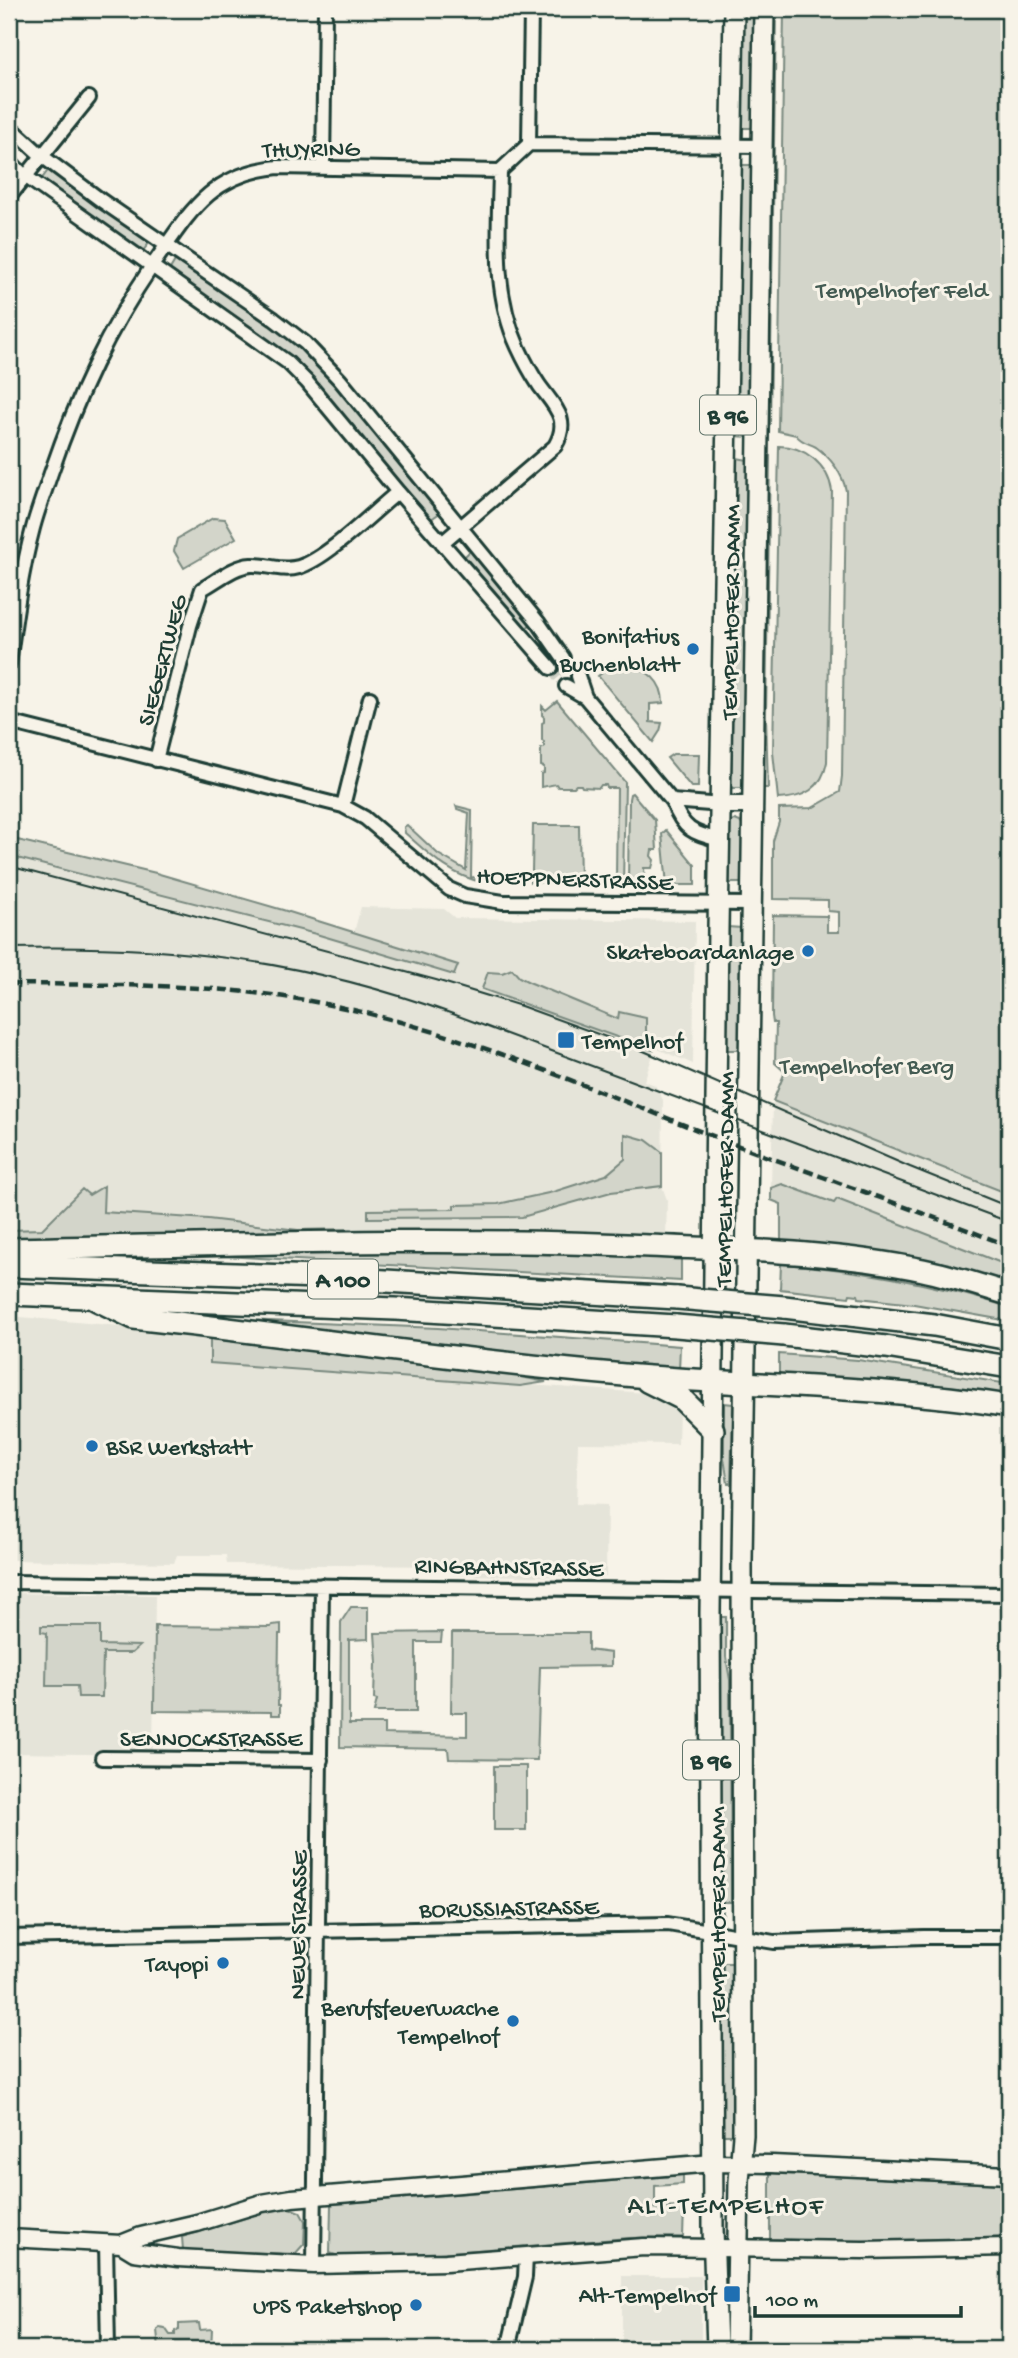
<svg xmlns="http://www.w3.org/2000/svg" width="1018" height="2358" viewBox="0 0 1018 2358" font-family="'Gochi Hand',sans-serif">
<style>
.built{fill:#e5e4d9}
.green{fill:#d3d5ca;stroke:#79897f;stroke-width:2}
.lines{fill:none;stroke-linecap:round;stroke-linejoin:round}
.street-tunnel{stroke:#cccfc4;stroke-width:12;stroke-dasharray:12 6;stroke-linecap:butt}
.street-casing{stroke:#1f3d34;stroke-width:18}
.secondary-casing{stroke:#1f3d34;stroke-width:21}
.primary-casing{stroke:#1f3d34;stroke-width:24}
.highway-casing{stroke:#1f3d34;stroke-width:26}
.street{stroke:#f7f3e8;stroke-width:12}
.secondary{stroke:#f7f3e8;stroke-width:16}
.primary{stroke:#f7f3e8;stroke-width:19}
.highway{stroke:#f7f3e8;stroke-width:21}
.tram{stroke:#1f3d34;stroke-width:2}
.rail{stroke:#1f3d34;stroke-width:4.5;stroke-dasharray:10 5;stroke-linecap:butt}
.highway-bridge-casing{stroke:#1f3d34;stroke-width:26;stroke-linecap:butt}
.highway-bridge{stroke:#f7f3e8;stroke-width:21}
.poi-dot{fill:#1f6fb2;stroke:#f7f3e8;stroke-width:2.5}
.labels{text-anchor:middle;stroke-width:6;stroke-linejoin:round;paint-order:stroke}
.shield{fill:#f7f3e8;stroke:#60746a;stroke-width:2}
.shield-label{font-size:23px;font-weight:bold;fill:#1f3d34}
.street-label{font-size:24px;fill:#1f3d34;stroke:#f7f3e8}
.park-label{font-size:24px;fill:#435b52;stroke:#f7f3e8}
.poi-label{font-size:24px;fill:#1f3d34;stroke:#f7f3e8;text-anchor:end}
.neighbourhood-label{font-size:26px;letter-spacing:2px;fill:#1f3d34;stroke:#f7f3e8}
</style>
<rect width="100%" height="100%" fill="#f7f3e8"/>
<filter id="ink" filterUnits="userSpaceOnUse"><feTurbulence type="fractalNoise" baseFrequency=".0143" numOctaves="2"/><feDisplacementMap in="SourceGraphic" scale="14" xChannelSelector="R" yChannelSelector="G"/><feConvolveMatrix kernelMatrix="1 2 1 2 8 2 1 2 1" color-interpolation-filters="sRGB"/></filter>
<g filter="url(#ink)">
<path class="built" d="M9 856 316 934 454 975 457 964 354 932 361 907 444 909 455 918 695 921 693 1064 653 1047 652 1058 644 1081 655 1085 663 1100 662 1186 667 1200 666 1238 482 1231H373L9 1245Z
M773 1101 1009 1194V1266L837 1200 835 1204 782 1184 771 1188Z
M9 1316 210 1334V1363L647 1393 664 1399 679 1409 678 1444 578 1443 576 1504 607 1505 606 1577 453 1575 452 1566 227 1564 226 1555H177L174 1563 9 1560Z
M9 1593 155 1595 153 1755 9 1753Z
M622 2276H701V2349H622Z"/>
<path class="green" d="M742 9H755L753 128H741Z
M772 9H776L770 424 766 423Z
M784 9H1009V1194L773 1101 785 1072 775 1063 776 1023H773L772 1016 773 915 827 916V932H839V912L828 911V900L773 899V841L779 822V809L812 808 840 792 842 776 846 491C843 474 830 457 816 447 808 443 801 442 796 435L778 431Z
M740 165H753L748 437 736 436Z
M49 169 150 242 142 252 41 180Z
M176 259 257 314 302 350 334 384 441 512 430 520 329 400 292 360 253 328 169 271Z
M779 446C805 446 828 465 832 491L827 762C822 789 804 798 778 799L773 752Z
M766 456H770L766 715 768 788H761Z
M737 458 748 460 744 788H731Z
M213 518 225 519 236 538 184 568 174 551 177 539Z
M471 550 532 623 522 632 462 559Z
M626 666C648 668 663 682 663 703L650 704V722L662 723 660 731 653 742 598 676 606 670Z
M557 701 625 782 623 885 618 886 612 880 616 879 617 788H607L606 785H601L599 788 582 787 581 785H576L574 787H558L556 784 541 787V774L544 773V767L541 766V749L544 747V742L542 741V723L544 722V717L542 715V706L546 710Z
M673 754H699L698 787H691L667 758Z
M632 793 655 820 657 850H652L651 856 654 860 652 868H644L645 886H628L629 799 630 794Z
M456 806 472 810 471 877 482 878V882C450 876 428 853 405 833L404 827 407 825 438 854 466 870 469 813 457 809Z
M735 820 740 822 743 827V883H728L730 823Z
M533 825H579L580 883 530 882V873L532 872Z
M666 830 695 865V885H667L662 834Z
M9 838 156 873 283 910 458 965 454 975 316 934 9 856Z
M727 927 742 928V1050H725Z
M512 969 519 977 529 982 618 1019 619 1012 646 1018V1031L653 1050 482 989 488 972 502 973Z
M625 1134 646 1140 662 1152V1186L611 1192 522 1217 368 1218V1210L454 1209V1205L498 1204 553 1192 606 1175 625 1159Z
M782 1184 834 1203 837 1199 1009 1266V1285L922 1258 850 1247 781 1243V1204L771 1200V1188Z
M104 1186 103 1212 208 1219 298 1230 351 1229 352 1232 9 1245V1230L42 1229 82 1189 89 1195Z
M320 1250 681 1255V1281L206 1255Z
M781 1264C858 1269 935 1284 1009 1307V1321L914 1304 859 1298 858 1295 850 1294 849 1297 780 1289Z
M220 1319 438 1328 680 1346 679 1370 504 1354Z
M210 1334 456 1364 546 1382 520 1386 210 1363Z
M779 1354 858 1360 1009 1384V1396L779 1376Z
M724 1403 733 1404 731 1484H728L724 1458Z
M351 1607H368V1639L349 1640V1724H384V1734L467 1736V1713H451L452 1633H588V1650L611 1653V1666L540 1667 537 1760 449 1759 448 1749 340 1747 341 1622Z
M720 1617H726V1657L730 1680 731 1902H722Z
M281 1624V1634H279L278 1705H280V1715H271V1712L154 1711 155 1626 271 1627 272 1625Z
M41 1626H100V1645L140 1646 132 1653H103L102 1697H78L77 1686H46L47 1633 41 1632Z
M442 1632 441 1642H416V1712H374L377 1700 374 1699 375 1664 377 1663 375 1633Z
M494 1766H526V1830H494Z
M722 1963H732V2135H723Z
M770 2173 1009 2184V2237L857 2242 770 2239Z
M683 2175V2184L655 2186V2208L684 2207 683 2237 629 2238 426 2254 338 2256 330 2253 331 2205 334 2204Z
M289 2208 300 2212 305 2221 304 2244 295 2254 183 2250 182 2237 262 2213Z
M199 2323 200 2330 212 2329 211 2349H159L157 2330 159 2327 165 2328 170 2335H175V2331L179 2330V2324Z"/>
<g class="lines">
<path class="street-tunnel" d="M563 658 578 676
M551 668 566 686"/>
<g class="street-casing">
<path id="street" d="M9 126 42 156 102 201 274 319 305 343 340 380 538 622 563 658
M529 144 531 9
M9 161 25 176 287 362 307 382 398 492 551 668
M323 167 325 9
M9 197 89 98
M442 543 555 446C571 419 554 406 539 385 531 373 524 360 518 347 492 291 499 231 500 171
M9 664C15 619 21 573 33 528 38 509 45 491 51 473 78 394 107 332 154 263 190 212 210 174 278 167L500 171 529 144 762 146
M578 676 585 697
M566 686 585 697 672 801C683 829 692 834 721 840
M9 722 343 806 365 818 449 889 465 896 503 902 752 904
M156 760 190 626 202 589C217 581 234 566 251 565 267 564 282 572 299 567 328 558 373 512 398 492
M672 801 722 805
M343 806 370 698
M9 1582 1009 1594
M102 1758 321 1760
M9 1937 668 1924 774 1942 924 1937H1009
M106 2243 108 2349
M314 2265 322 1585
M508 2349 525 2277 526 2256"/>
</g>
<g class="secondary-casing">
<path id="secondary" d="M722 805H753
M9 2238 121 2244 141 2236 197 2223 262 2203 292 2198 713 2163 772 2164 1009 2175
M121 2244 134 2252 178 2258 314 2265 446 2262 644 2247 863 2250 1009 2247"/>
</g>
<g class="primary-casing">
<path id="primary" d="M717 2349 713 2228 710 1613 718 928 734 9
M736 2349 739 2181 743 2135 742 1561 764 9"/>
</g>
<g class="highway-casing">
<path id="highway" d="M9 1249C222 1245 435 1236 649 1246 740 1250 833 1251 923 1270 952 1276 981 1286 1009 1294
M9 1266 318 1277 677 1298
M9 1294 395 1309 676 1326
M91 1297 134 1318C297 1336 460 1361 624 1375 752 1386 882 1386 1009 1406
M784 1307 934 1325 1009 1339
M784 1335 886 1347 1009 1367
M647 1381 681 1398 713 1430"/>
</g>
<use href="#street" class="street"/>
<use href="#secondary" class="secondary"/>
<use href="#primary" class="primary"/>
<use href="#highway" class="highway"/>
<path class="tram" d="M9 866 436 980 521 1006 639 1049 910 1167 1009 1207
M9 948C169 944 301 959 453 1014L1009 1222"/>
<path class="rail" d="M9 984C110 985 210 983 310 1001 442 1025 567 1079 692 1128 797 1169 904 1205 1009 1246"/>
<g class="highway-bridge-casing">
<path id="highway-bridge" d="M677 1298 784 1307
M676 1326 784 1335"/>
</g>
<use href="#highway-bridge" class="highway-bridge"/>
</g>
</g>
<g class="poi-dot">
<circle cx="693" cy="649" r="7"/>
<circle cx="808" cy="951" r="7"/>
<rect x="557" y="1031" width="18" height="18" rx="3.5"/>
<circle cx="92" cy="1446" r="7"/>
<circle cx="223" cy="1963" r="7"/>
<circle cx="513" cy="2021" r="7"/>
<rect x="723" y="2285" width="18" height="18" rx="3.5"/>
<circle cx="416" cy="2305" r="7"/>
</g>
<g class="labels">
<g class="shield">
<rect x="700" y="395.5" width="56" height="39" rx="5"/>
<rect x="308" y="1259.5" width="70" height="39" rx="5"/>
<rect x="683" y="1740.5" width="56" height="39" rx="5"/>
</g>
<g class="shield-label">
<text x="728" y="423">B 96</text>
<text x="343" y="1287">A 100</text>
<text x="711" y="1768">B 96</text>
</g>
<g class="street-label">
<text transform="translate(311 148) rotate(-1)" y="8">THUYRING</text>
<text transform="translate(730 612) rotate(-89)" y="8">TEMPELHOFER DAMM</text>
<text transform="translate(161 660) rotate(-75)" y="8">SIEGERTWEG</text>
<text transform="translate(575 878) rotate(2)" y="8">HOEPPNERSTRASSE</text>
<text transform="translate(724 1179) rotate(-89)" y="8">TEMPELHOFER DAMM</text>
<text transform="translate(509 1566) rotate(1)" y="8">RINGBAHNSTRASSE</text>
<text x="211" y="1746">SENNOCKSTRASSE</text>
<text transform="translate(509 1907) rotate(-1)" y="8">BORUSSIASTRASSE</text>
<text transform="translate(717 1914) rotate(-90)" y="8">TEMPELHOFER DAMM</text>
<text transform="translate(297 1925) rotate(-89)" y="8">NEUE STRASSE</text>
</g>
<g class="park-label">
<text x="902" y="297">Tempelhofer Feld</text>
<text x="867" y="1073">Tempelhofer Berg</text>
</g>
<g class="poi-label">
<text x="679" y="643">Bonifatius<tspan x="679" dy="28">Buchenblatt</tspan></text>
<text x="794" y="959">Skateboardanlage</text>
<text x="582" y="1048" text-anchor="start">Tempelhof</text>
<text x="106" y="1454" text-anchor="start">BSR Werkstatt</text>
<text x="209" y="1971">Tayopi</text>
<text x="499" y="2015">Berufsfeuerwache<tspan x="499" dy="28">Tempelhof</tspan></text>
<text x="716" y="2302">Alt-Tempelhof</text>
<text x="402" y="2313">UPS Paketshop</text>
</g>
<g class="neighbourhood-label">
<text x="726" y="2213">ALT-TEMPELHOF</text>
</g>
</g>
<rect width="1018" height="2358" fill="none" stroke="#f7f3e8" stroke-width="35"/>
<rect x="18" y="18" width="983" height="2323" fill="none" stroke="#1f3d34" stroke-width="2.5" filter="url(#ink)"/>
<path d="M755 2306v10h206v-10" fill="none" stroke="#1f3d34" stroke-width="3.5"/>
<text x="766" y="2306" font-size="21" fill="#1f3d34" stroke="#f7f3e8" stroke-width="5" paint-order="stroke">100 m</text>
</svg>
